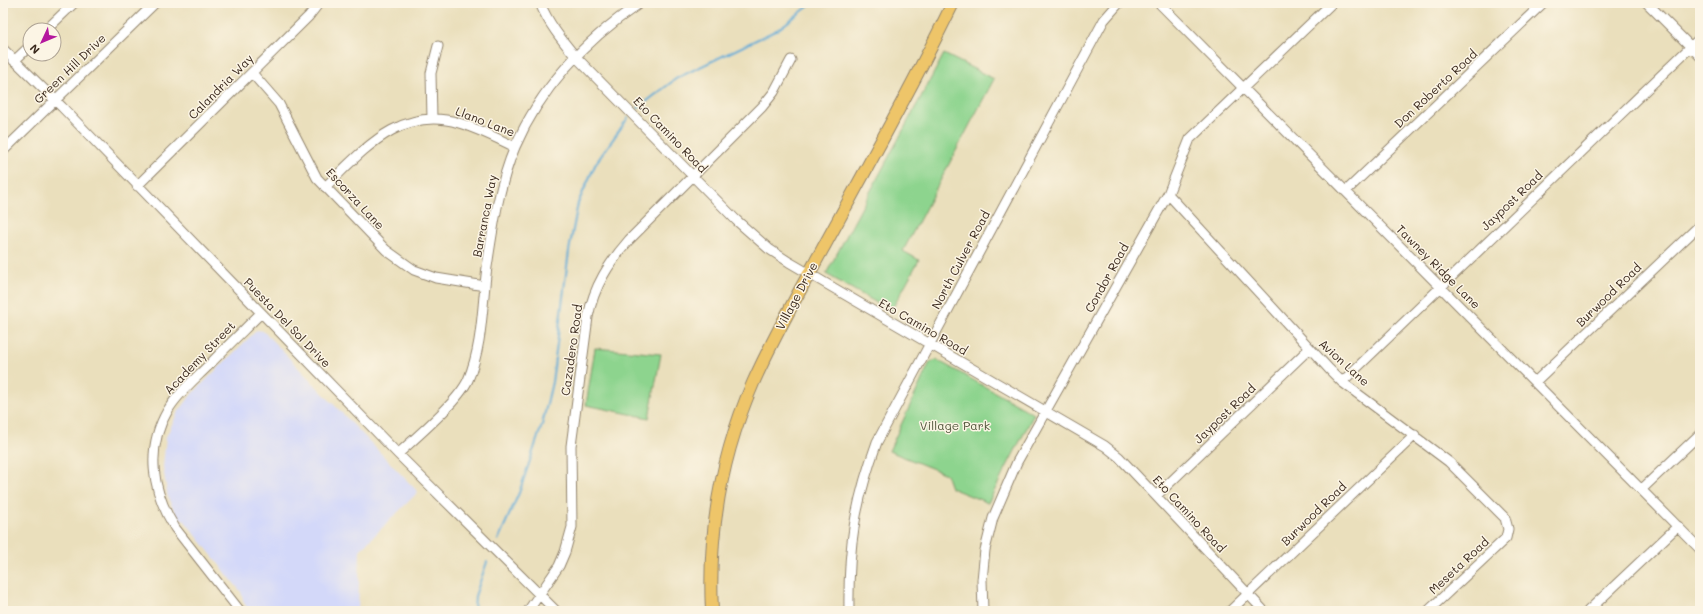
<svg xmlns="http://www.w3.org/2000/svg" width="1703" height="614" viewBox="0 0 1703 614" font-family="Mali,sans-serif">
<style>
.built{fill:#d3d8f9}
.green{fill:#8dd48e;stroke:#647f56}
.lines{fill:none;stroke-linecap:round;stroke-linejoin:round}
.stream{stroke:#5eabd7;stroke-width:2}
.minor-casing{stroke:#92846d;stroke-width:11}
.major-casing{stroke:#92846d;stroke-width:14}
.minor{stroke:#fff;stroke-width:9}
.major{stroke:#eec569;stroke-width:12}
.labels{text-anchor:middle;stroke-width:3;stroke-linejoin:round;paint-order:stroke}
.street-label{font-size:12px;fill:#3b2a1e;stroke:#fcf5e5}
.park-label{font-size:12px;fill:#50543a;stroke:#fcf5e5}
</style>
<rect width="100%" height="100%" fill="#fcf5e5"/>
<filter id="ink" filterUnits="userSpaceOnUse"><feTurbulence type="fractalNoise" baseFrequency=".025" numOctaves="2"/><feDisplacementMap in="SourceGraphic" scale="8" xChannelSelector="R" yChannelSelector="G"/><feConvolveMatrix kernelMatrix="1 2 1 2 8 2 1 2 1" color-interpolation-filters="sRGB"/></filter>
<filter id="wash" filterUnits="userSpaceOnUse"><feTurbulence type="fractalNoise" baseFrequency=".012" numOctaves="4" result="noise"/><feDisplacementMap in="SourceGraphic" scale="16" xChannelSelector="R" yChannelSelector="G"/><feGaussianBlur stdDeviation="0.9" result="paint"/><feColorMatrix in="noise" values="0 0 0 0 0 0 0 0 0 0 0 0 0 0 0 0 0 1.4 0 .05"/><feComposite in="paint" operator="in"/></filter>
<g filter="url(#wash)">
<rect width="100%" height="100%" fill="#eadfbc"/>
<path class="built" d="M257 330 263 331 418 492 360 550 358 611H250L244 603 241 592 184 520 177 516 168 498 163 467 166 437 177 414 192 394Z"/>
<path class="green" d="M944 54 994 79 903 251 919 260 891 311 826 274Z
M595 348 661 354 649 418 586 405Z
M937 360 1034 414 988 503 951 488 946 474 889 451 930 362Z"/>
<g class="lines">
<path class="stream" d="M638 108 677 78 777 30 813 3
M498 540 519 493 542 425 552 382 569 251 578 203 596 163 628 118
M474 611 475 596 487 562"/>
</g>
</g>
<g filter="url(#ink)">
<g class="lines">
<g class="minor-casing">
<path id="minor" d="M540 3C548 23 561 39 575 56L736 220 769 249 789 262 1105 446 1119 457 1156 496 1264 611
M1159 3 1700 549
M1647 3 1700 56
M46 30 74 3
M3 49 62 107 398 454 556 611
M14 61 30 46
M252 73 279 104 317 178 386 250 414 270 436 278 485 286
M432 119 431 73 438 46
M3 151 155 3
M137 186 309 16 319 3
M325 187C363 151 400 105 459 123 478 129 497 138 515 147
M1346 191 1543 3
M1168 194 1329 369 1342 382 1449 462 1505 518 1508 529 1506 538 1428 611
M1342 382 1700 38
M1535 382 1700 225
M398 454C416 437 458 402 468 380 483 345 482 304 487 267 493 227 499 184 515 147 541 87 587 39 640 3
M1642 489 1700 434
M1156 496 1310 348
M240 611 175 528C152 491 145 449 168 410 178 393 195 379 209 365 226 347 244 330 261 313
M528 611 559 566 565 552 572 527 571 446 588 317C594 286 609 263 629 240L762 107 774 92 791 60
M849 611C848 546 855 503 877 442L1104 20 1119 3
M983 611 982 580 985 550 993 518 1017 462 1168 194 1190 139 1332 3
M1230 611 1415 435
M1588 611 1678 526"/>
</g>
<g class="major-casing">
<path id="major" d="M712 611C708 532 721 456 753 383 773 338 798 294 822 250 866 169 913 86 953 3"/>
</g>
<use href="#minor" class="minor"/>
<use href="#major" class="major"/>
</g>
</g>
<g class="labels">
<g class="street-label">
<text transform="translate(70 69) rotate(-44)" y="4">Green Hill Drive</text>
<text transform="translate(221 87) rotate(-45)" y="4">Calandria Way</text>
<text transform="translate(1436 89) rotate(-43)" y="4">Don Roberto Road</text>
<text transform="translate(485 122) rotate(21)" y="4">Llano Lane</text>
<text transform="translate(670 135) rotate(46)" y="4">Eto Camino Road</text>
<text transform="translate(355 199) rotate(47)" y="4">Escorza Lane</text>
<text transform="translate(1512 201) rotate(-44)" y="4">Jaypost Road</text>
<text transform="translate(485 216) rotate(-79)" y="4">Barranca Way</text>
<text transform="translate(961 260) rotate(-62)" y="4">North Culver Road</text>
<text transform="translate(1438 267) rotate(45)" y="4">Tawney Ridge Lane</text>
<text transform="translate(1107 278) rotate(-61)" y="4">Condor Road</text>
<text transform="translate(1609 295) rotate(-44)" y="4">Burwood Road</text>
<text transform="translate(797 296) rotate(-62)" y="4">Village Drive</text>
<text transform="translate(287 323) rotate(46)" y="4">Puesta Del Sol Drive</text>
<text transform="translate(923 327) rotate(30)" y="4">Eto Camino Road</text>
<text transform="translate(572 350) rotate(-82)" y="4">Cazadero Road</text>
<text transform="translate(200 358) rotate(-46)" y="4">Academy Street</text>
<text transform="translate(1344 363) rotate(42)" y="4">Avion Lane</text>
<text transform="translate(1225 414) rotate(-44)" y="4">Jaypost Road</text>
<text transform="translate(1189 514) rotate(47)" y="4">Eto Camino Road</text>
<text transform="translate(1314 514) rotate(-44)" y="4">Burwood Road</text>
<text transform="translate(1459 566) rotate(-43)" y="4">Meseta Road</text>
</g>
<g class="park-label">
<text x="955" y="430">Village Park</text>
</g>
</g>
<rect width="1703" height="614" fill="none" stroke="#fcf5e5" stroke-width="16"/>
<g transform="translate(42 42) rotate(226)"><circle r="19" fill="#fcf5e5" stroke="#afa495"/>
<path d="M0-3L7 15L0 10L-7 15Z" fill="#b5179e"/>
<text y="-6" font-size="11" font-weight="bold" text-anchor="middle" fill="#3b2a1e">N</text>
</g>
</svg>
